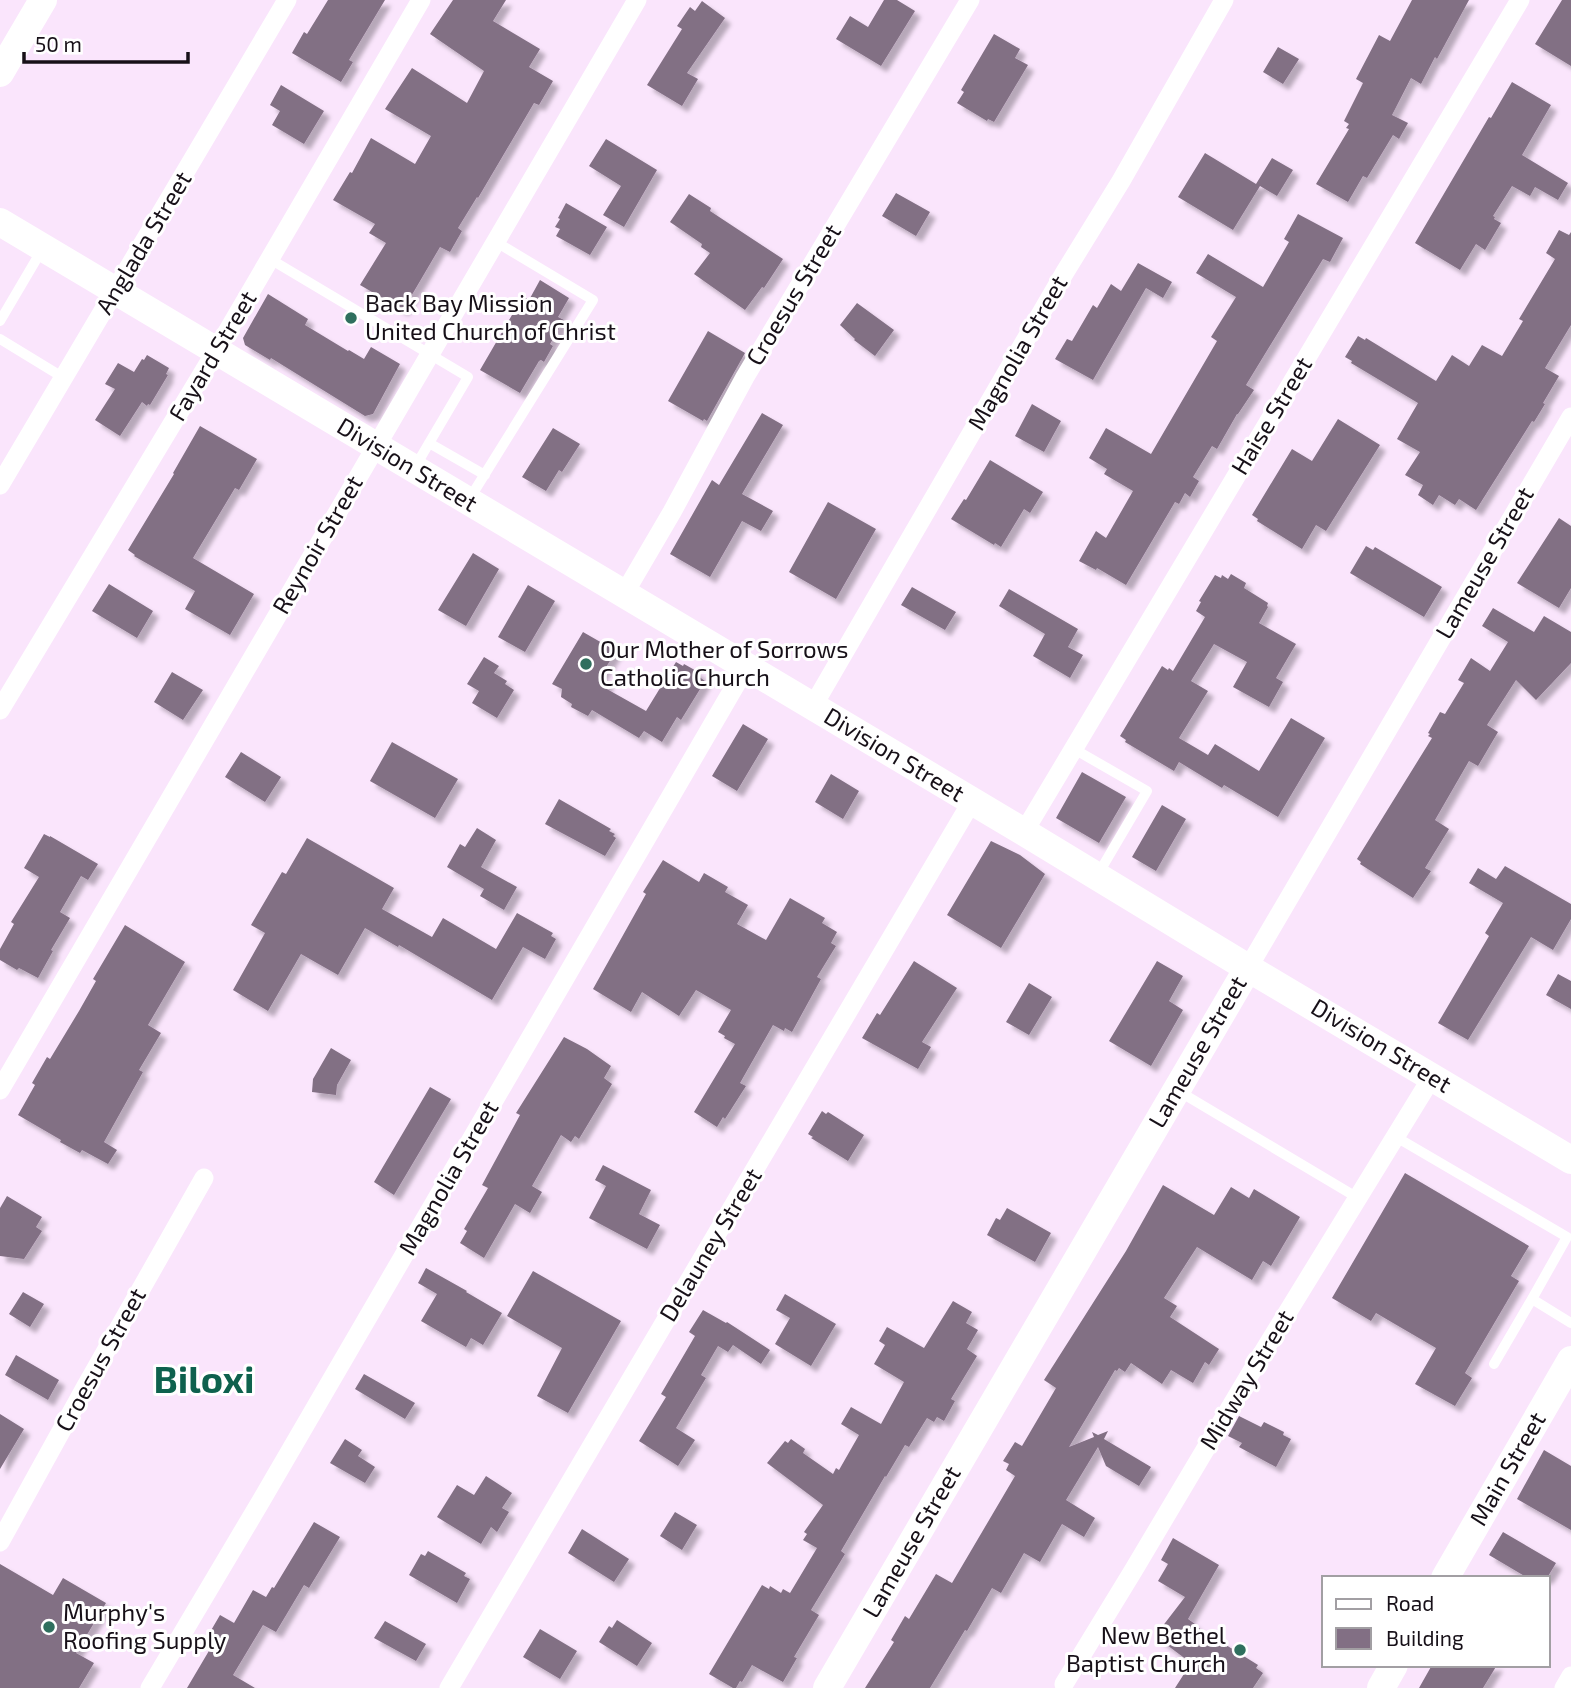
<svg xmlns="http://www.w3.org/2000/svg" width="1571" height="1688" viewBox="0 0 1571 1688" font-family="'Exo 2',sans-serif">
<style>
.building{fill:#826f84;filter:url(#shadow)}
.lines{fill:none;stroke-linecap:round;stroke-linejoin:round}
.lane{stroke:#fff;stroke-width:10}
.street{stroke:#fff;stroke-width:19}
.secondary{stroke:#fff;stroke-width:28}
.poi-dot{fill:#2f6f5e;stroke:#fff;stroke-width:2.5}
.labels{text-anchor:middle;stroke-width:6;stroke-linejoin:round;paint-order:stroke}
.street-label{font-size:24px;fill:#171018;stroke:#fff}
.poi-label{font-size:24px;fill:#171018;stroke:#fff;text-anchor:start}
.town-label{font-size:38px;font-weight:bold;fill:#0e614e;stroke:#fff}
</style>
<defs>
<filter id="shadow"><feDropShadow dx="6" dy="6" stdDeviation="2" flood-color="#0004"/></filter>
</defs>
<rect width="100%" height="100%" fill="#fae5fc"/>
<path class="building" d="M328 0H385L349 60 353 62 341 82 292 53 304 32 307 34Z
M453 0H506L493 21 540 49 529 67 553 81 539 105 534 103 478 198 477 197 458 228 462 231 450 252 440 247 403 310 360 285 386 243 369 233 375 224 333 200 350 172 352 173 371 138 415 164 431 136 385 109 412 68 467 103 484 71 430 34Z
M884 0H897L915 11 881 66 836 39 850 16 868 27Z
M1412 0H1469L1437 59 1435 57 1421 84 1411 78 1392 115 1408 123 1399 139 1393 135 1367 178 1363 176 1348 202 1316 184 1349 129 1346 128 1349 124 1344 121 1363 83 1356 79 1379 35 1390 41Z
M1562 0H1571V66L1535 44Z
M702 1 725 18 687 73 698 79 682 106 647 85 682 29 677 26 690 7 695 11Z
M994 34 1020 49 1015 58 1028 65 994 122 988 119 987 121 957 103 964 92 961 90Z
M1278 47 1299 59 1283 84 1263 72Z
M1512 82 1551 105 1522 155 1568 183 1558 200 1535 187 1530 196 1512 186 1493 216 1495 217 1494 219 1501 223 1485 250 1476 244 1460 270 1415 243 1489 117 1491 118Z
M281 85 324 111 304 144 272 125 280 111 270 105Z
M606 139 657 170 624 227 603 215 621 186 589 166Z
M1205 153 1256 184 1272 158 1293 170 1277 196 1260 186 1233 230 1178 197Z
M896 193 930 212 916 236 882 216Z
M689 194 711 208 710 211 783 259 764 288 762 287 745 310 694 274 710 253 701 247 702 244 670 222Z
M566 203 607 227 590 255 556 236 560 229 555 227 560 219 558 218Z
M1298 214 1343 238 1330 262 1323 259 1246 385 1254 390 1238 414H1237L1217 449 1212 446 1193 477 1199 481 1190 497 1185 493 1179 504 1175 502 1126 585 1097 568 1096 570 1079 561 1096 531 1106 538 1133 491 1104 474 1107 469 1089 458 1106 428 1151 454 1217 341 1211 337 1236 297 1196 273 1208 254 1263 287 1289 242 1284 239Z
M1559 230 1569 235 1571 232V325L1545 368 1559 376 1543 403 1545 404 1534 422 1532 421 1476 510 1459 499 1455 505 1439 495 1433 505 1418 495 1423 485 1405 475 1420 452 1397 439 1418 403 1351 363 1352 361 1345 357 1358 336 1365 340 1366 338 1436 381 1452 355 1469 366 1482 345 1502 356 1523 321 1519 319 1555 259 1546 253Z
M1138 263 1172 282 1163 298 1146 288 1093 380 1055 359 1067 339 1072 341 1093 305 1097 308 1111 284 1121 291Z
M540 280 569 298 558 317 564 320 550 344 553 346 544 362 541 360 539 361 520 393 480 370 523 296 529 300Z
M268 294 308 319 305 325 348 351 349 350 364 359 371 347 400 364 373 414 365 416 271 358 270 360 245 345 243 338Z
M857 303 894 330 875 356 854 340 855 339 840 325Z
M708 331 745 353 707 421 704 419 703 421 668 401Z
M147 355 169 368 166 374 168 375 150 405 148 404 147 406 142 402 120 436 95 420 115 389 105 384 118 363 134 372 142 359 144 360Z
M1032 404 1061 421 1044 452 1015 436Z
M762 413 783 425 742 494 773 511 761 531 742 521 710 577 670 554 712 480 719 485Z
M1338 419 1380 445 1326 531 1316 525 1302 549 1257 521 1258 519 1252 515 1292 449 1312 461Z
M200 426 257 459 239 490 235 488 193 558 254 594 230 635 185 609 195 591 134 556 135 555 128 550 174 474 173 473Z
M553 428 580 444 562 472 559 470 546 491 522 477Z
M990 460 1043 492 1030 513 1024 509 1001 547 995 543 994 545 951 519 964 499 966 500Z
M828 502 876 529 836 599 789 572Z
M1559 518 1571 526V588L1559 608 1517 583Z
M1366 546 1373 550 1375 547 1442 587 1424 617 1350 573Z
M473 553 499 569 466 626 438 610Z
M1231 574 1246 583 1244 588 1268 603 1267 606 1268 607 1259 623 1296 644 1276 678 1283 682 1269 707 1233 687 1247 662 1214 644 1191 681 1208 691 1179 738 1208 755 1215 744 1259 771 1291 718 1325 738 1278 817 1224 785 1222 788 1179 762 1174 771 1125 742 1126 740 1120 736 1162 666 1168 670 1169 668 1173 671 1205 617 1196 611 1201 602 1199 601 1215 575 1221 578 1222 575 1228 579Z
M109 584 153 611 137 638 92 611Z
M528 585 555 601 525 652 498 637Z
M912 587 956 612 945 630 901 605Z
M1009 589 1078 629 1068 647 1083 655 1070 678 1033 656 1045 634 999 606Z
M1493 608 1534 632 1544 616 1571 632V663L1536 700 1516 680 1487 725 1498 732 1478 766 1469 761 1435 820 1449 829 1425 868 1431 871 1413 898 1360 864 1361 862 1357 859 1432 738 1428 736 1430 734 1428 733 1440 712 1445 714 1464 683 1458 680 1471 658 1490 671 1508 642 1482 626Z
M583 632 616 651 600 677 608 682 605 688 646 711 676 662 683 666 684 664 700 673 698 676 705 681 681 720 677 717 662 742 644 731 639 738 592 710 588 716 571 707 572 704 561 697 562 689 552 684Z
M484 657 499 666 494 673 507 681 505 684 514 690 497 718 472 703 479 691 467 684Z
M172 672 203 690 183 720 154 702Z
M743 724 768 739 737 791 712 776Z
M392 742 458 779 435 818 370 781Z
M241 752 281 777 265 802 225 777Z
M1082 772 1126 797 1099 843 1056 818Z
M831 774 859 791 843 819 815 802Z
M559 799 611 829 609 831 615 834 613 836 616 838 605 856 545 824Z
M1162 805 1186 819 1156 871 1132 857Z
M477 828 496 840 481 867 517 887 504 910 480 896 484 889 447 867 460 844 465 847Z
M44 834 50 837V836L98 864 88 880 81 876 60 912 70 918 51 950 53 951 38 978 19 968 17 970 0 960V949L14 924 11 922 39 877 24 868Z
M307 838 394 888 382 909 432 937 443 918 496 949 517 913 553 933 551 936 556 939 545 959 523 947 492 1000 399 945 398 947 365 928 338 975 301 954 268 1011 233 990 265 933 251 925 282 872 286 874Z
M991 841 1020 855 1045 874 1001 948 947 915Z
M663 860 699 882 704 873 728 887 725 892 748 905 737 924 766 940 790 898 825 918 822 923 837 932 831 943 836 946 817 977 821 979 792 1032 785 1028 784 1031 773 1025 740 1083 746 1086 725 1119 723 1117 717 1127 694 1112 735 1044 724 1038 725 1036 718 1032 731 1010 696 990 679 1016 642 992 631 1012 593 989 646 894 643 892Z
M1505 866 1571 904V919L1553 950 1531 937 1468 1040 1438 1023 1489 936 1485 933 1503 903 1469 883 1478 868 1496 879Z
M125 925 185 962 148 1025 161 1033 139 1070 143 1072 104 1142 117 1150 108 1164 82 1150 80 1153 60 1142 61 1140 18 1115 35 1085 32 1083 47 1057 50 1059 79 1011 96 981 93 979Z
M914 961 957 988 922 1042 931 1047 918 1069 862 1038 877 1013 880 1015Z
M1157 961 1183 976 1169 1001 1183 1010 1151 1066 1109 1041Z
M1558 974 1571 981V1009L1546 995Z
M1029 983 1052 997 1029 1035 1006 1022Z
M564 1037 587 1049 611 1066 604 1078 612 1084 579 1139 575 1136 571 1142 561 1135 532 1186 542 1192 530 1213 515 1204 484 1258 460 1243 467 1231 464 1229 488 1188 482 1185 520 1115 516 1113Z
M331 1048 351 1060 337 1085 336 1095 312 1092 313 1079Z
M430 1087 451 1099 394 1195 374 1182Z
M822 1111 826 1114 828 1112 864 1135 848 1161 811 1138 813 1137 808 1134Z
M603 1165 651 1190 639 1214 660 1225 647 1249 589 1218 606 1186 595 1180Z
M1405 1173 1529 1246 1511 1276 1519 1281 1465 1373 1472 1378 1455 1406 1415 1384 1436 1348 1376 1313 1371 1321 1332 1298Z
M1163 1185 1214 1215 1231 1187 1249 1198 1254 1189 1300 1217 1271 1266 1263 1261 1252 1280 1197 1247 1164 1298 1177 1306 1170 1317 1219 1349 1209 1365 1205 1362 1193 1383 1171 1370 1162 1384 1131 1363 1125 1372 1119 1368 1117 1371 1115 1370 1069 1447 1094 1437 1092 1432 1098 1435 1108 1431 1104 1439 1151 1467 1139 1486 1106 1466 1098 1447 1066 1500 1095 1518 1084 1537 1062 1524 1040 1562 1024 1553 1001 1593 992 1588 967 1631 965 1630 930 1688H865L894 1642 891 1640 905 1616 909 1619 936 1574 952 1583 1015 1476 1006 1470 1009 1464 1003 1461 1015 1442 1022 1446 1056 1388 1044 1380 1126 1251Z
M7 1196 42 1217 36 1227 42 1231 24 1259 0 1256V1208Z
M1007 1208 1051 1233 1035 1262 987 1235 996 1218 1000 1220Z
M426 1268 467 1291 466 1292 502 1313 483 1345 471 1338 466 1347 421 1321 437 1294 418 1283Z
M533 1271 621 1321 568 1413 537 1396 562 1348 507 1316Z
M23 1292 44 1304 30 1327 9 1314Z
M785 1294 836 1324 811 1366 775 1344 790 1318 776 1310Z
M953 1301 972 1312 966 1323 978 1330 967 1349 977 1356 951 1399 955 1401 944 1421 937 1417 934 1422 927 1418 909 1447 905 1445 886 1477 885 1476 841 1551 845 1554 811 1610 819 1615 794 1657 797 1658 783 1682 752 1665 742 1682 740 1681 736 1688H733L709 1674 762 1585 769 1589 770 1586 781 1593 783 1589 790 1593 817 1548 803 1540 807 1534 804 1532 823 1505 767 1463 785 1441 788 1443 791 1439 805 1449 803 1453 833 1474 836 1468 839 1470 859 1435 841 1424 851 1407 881 1424 904 1382 874 1364 885 1345 879 1341 887 1327 924 1348Z
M703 1310 726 1323 727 1322 770 1350 761 1364 733 1345 728 1352 718 1346 701 1375 706 1378 676 1428 695 1440 678 1466 639 1441 666 1397 661 1394 695 1336 689 1332Z
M16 1355 59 1380 48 1400 5 1375Z
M364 1374 415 1403 405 1419 355 1389Z
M0 1414 24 1429 0 1469Z
M1239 1416 1261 1427 1264 1422 1284 1432 1283 1435 1291 1439 1276 1467 1239 1447 1242 1443 1228 1436Z
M345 1439 362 1450 358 1456 375 1467 365 1483 330 1463Z
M1544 1450 1571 1466V1530L1517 1499Z
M486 1476 512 1493 502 1508 509 1512 497 1532 491 1527 481 1544 437 1517 457 1485 474 1495Z
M675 1512 697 1525 682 1550 660 1536Z
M314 1522 340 1537 309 1588 304 1585 276 1632 263 1625 233 1675 255 1688H187L213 1644 206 1639 220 1615 234 1623 253 1590 266 1597 272 1587 274 1588Z
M582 1529 629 1559 614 1582 568 1553Z
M1503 1532 1556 1563 1547 1578H1528L1489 1555Z
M1173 1538 1219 1565 1188 1619 1195 1624 1194 1625 1258 1665 1256 1668 1263 1673 1253 1688H1175L1191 1663 1155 1636 1185 1597 1158 1581 1168 1564 1161 1560Z
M428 1551 466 1573 464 1576 470 1579 457 1603 409 1575 421 1554 425 1556Z
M0 1564 53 1595 63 1578 106 1603 76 1653 94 1663 79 1688H0Z
M617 1620 652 1643 637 1666 599 1642 609 1626 612 1628Z
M385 1621 426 1644 416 1661 374 1638Z
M540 1629 577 1651 560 1679 523 1657Z
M1432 1665H1497L1483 1688H1419Z"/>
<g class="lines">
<path class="lane" d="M270 259 468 377 415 467
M0 321 43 248
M0 339 64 378
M429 443 485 475
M470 498 593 300 496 242
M1074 749 1147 791 1097 876
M1180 1092 1358 1198
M1396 1137 1567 1237 1532 1299 1571 1323
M1494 1364 1532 1299"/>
<path class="street" d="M0 485 287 0
M624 594 672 512 745 377 970 0
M813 706 1065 272 1121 181 1224 0
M0 710 216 351 421 0
M1024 832 1520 0
M1248 968 1571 417
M0 1090 637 0
M0 1542 86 1386 204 1178
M1064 1684 1133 1571 1265 1349 1432 1077
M150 1688 261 1501 746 667
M449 1688 972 801
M1564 1688 1571 1676"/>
<path class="secondary" d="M0 73 43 0
M0 222 1024 832 1248 968 1571 1160
M1445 1578 1571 1360
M827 1688 1248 968
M1381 1688 1394 1665"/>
</g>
<g class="poi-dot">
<circle cx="351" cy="318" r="7"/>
<circle cx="586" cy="664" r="7"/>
<circle cx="49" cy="1627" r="7"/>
<circle cx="1240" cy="1650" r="7"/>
</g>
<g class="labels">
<g class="street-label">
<text transform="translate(144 243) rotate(-59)" y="8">Anglada Street</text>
<text transform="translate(794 295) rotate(-59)" y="8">Croesus Street</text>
<text transform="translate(1018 353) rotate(-60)" y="8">Magnolia Street</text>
<text transform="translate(213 356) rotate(-59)" y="8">Fayard Street</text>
<text transform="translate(1272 416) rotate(-59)" y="8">Haise Street</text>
<text transform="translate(407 465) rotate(31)" y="8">Division Street</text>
<text transform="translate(318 545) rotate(-60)" y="8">Reynoir Street</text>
<text transform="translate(1485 563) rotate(-60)" y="8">Lameuse Street</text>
<text transform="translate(894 755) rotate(31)" y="8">Division Street</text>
<text transform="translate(1381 1046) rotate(31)" y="8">Division Street</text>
<text transform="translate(1198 1052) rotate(-60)" y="8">Lameuse Street</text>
<text transform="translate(449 1178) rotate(-60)" y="8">Magnolia Street</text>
<text transform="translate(711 1245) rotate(-59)" y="8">Delauney Street</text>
<text transform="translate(101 1360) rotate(-61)" y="8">Croesus Street</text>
<text transform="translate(1247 1380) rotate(-59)" y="8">Midway Street</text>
<text transform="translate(1508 1469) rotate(-60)" y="8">Main Street</text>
<text transform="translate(912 1542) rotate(-60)" y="8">Lameuse Street</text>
</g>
<g class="poi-label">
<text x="365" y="312">Back Bay Mission<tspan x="365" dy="28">United Church of Christ</tspan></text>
<text x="600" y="658">Our Mother of Sorrows<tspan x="600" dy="28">Catholic Church</tspan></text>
<text x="63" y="1621">Murphy's<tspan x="63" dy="28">Roofing Supply</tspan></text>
<text x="1226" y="1644" text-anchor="end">New Bethel<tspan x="1226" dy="28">Baptist Church</tspan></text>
</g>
<g class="town-label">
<text x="204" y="1393">Biloxi</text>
</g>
</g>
<rect x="1322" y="1576" width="228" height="91" fill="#ffffff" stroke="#a29fa3" stroke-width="2"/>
<rect x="1336" y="1599" width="35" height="10" fill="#ffffff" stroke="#a29fa3" stroke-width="2"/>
<text x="1386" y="1611" font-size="21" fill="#171018">Road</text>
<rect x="1336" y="1628" width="35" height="21" fill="#826f84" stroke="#a29fa3" stroke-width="2"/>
<text x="1386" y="1646" font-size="21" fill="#171018">Building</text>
<path d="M24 52v10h164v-10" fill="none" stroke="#171018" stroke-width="3.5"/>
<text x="35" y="52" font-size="21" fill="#171018" stroke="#ffffff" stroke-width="5" paint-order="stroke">50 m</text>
</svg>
